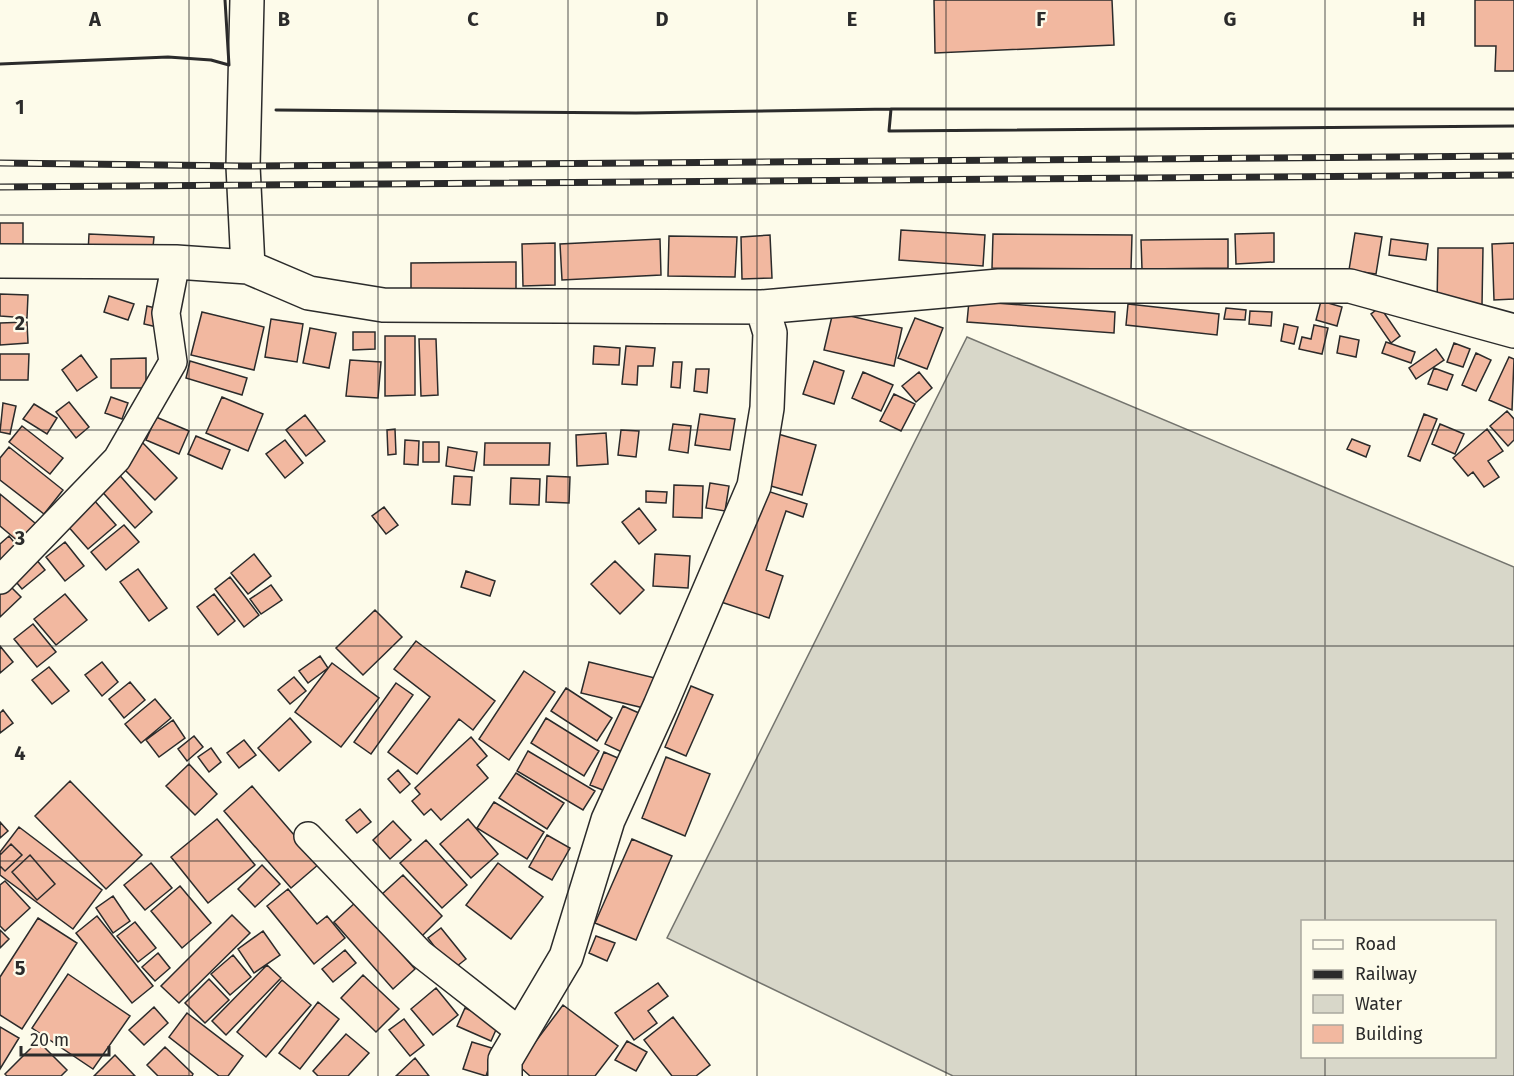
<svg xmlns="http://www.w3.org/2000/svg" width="1514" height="1076" viewBox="0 0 1514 1076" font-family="'Fira Sans',sans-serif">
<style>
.water{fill:#d8d7c9;stroke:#74746e;stroke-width:1.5;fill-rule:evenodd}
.building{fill:#f2b8a0;stroke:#2b2b2b;stroke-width:1.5}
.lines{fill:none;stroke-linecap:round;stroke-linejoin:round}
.street-casing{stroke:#2b2b2b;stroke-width:30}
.secondary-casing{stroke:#2b2b2b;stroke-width:36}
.street{stroke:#fdfbea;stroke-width:27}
.secondary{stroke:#fdfbea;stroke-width:33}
.rail-casing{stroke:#2b2b2b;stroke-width:7}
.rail{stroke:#fdfbea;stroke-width:4.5;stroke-dasharray:14;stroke-linecap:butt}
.wall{stroke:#2b2b2b;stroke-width:3}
.grid{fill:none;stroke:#2b2b2b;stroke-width:1.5;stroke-opacity:0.55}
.grid-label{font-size:20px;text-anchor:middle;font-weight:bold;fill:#2b2b2b;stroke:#fdfbea;stroke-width:4.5;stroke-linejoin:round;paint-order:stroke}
</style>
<rect width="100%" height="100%" fill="#fdfbea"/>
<path class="water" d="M967 337 1514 567V1076H953L667 938ZM1302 922H1494V1056H1302Z"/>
<path class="building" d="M934 0H1112L1114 45 935 53Z
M1475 0H1514V71H1495L1496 46H1475Z
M0 223H23V246H0Z
M901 230 985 235 983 266 899 260Z
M1274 233V262L1236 264 1235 234Z
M1355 233 1382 237 1376 274 1349 270Z
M89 234 154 237 152 257 88 253Z
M993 234 1132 235 1131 269 992 268Z
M770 235 772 278 742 279 741 237Z
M669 236 737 237 735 277 668 276Z
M660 239 661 275 562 280 560 244Z
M1228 239V268L1142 269 1141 240Z
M1391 239 1428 244 1426 260 1389 255Z
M555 243V285L523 286 522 244Z
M1514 243V299L1494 300 1492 244Z
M1438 248H1483L1482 306H1437Z
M516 262V293L411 294V263Z
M0 294 28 295 27 318 0 316Z
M109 296 134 304 128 320 104 312Z
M969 301 1115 312 1114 333 967 322Z
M1321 301 1342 307 1337 326 1316 320Z
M1128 304 1219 314 1217 335 1126 325Z
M147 306 160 309 157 327 144 324Z
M1380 307 1400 336 1391 343 1371 314Z
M1226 308 1246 310 1245 320 1224 319Z
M1250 311 1272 312 1271 326 1249 324Z
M202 312 264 327 254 370 191 355Z
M833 312 902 328 894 366 824 350Z
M915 318 943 328 927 369 898 358Z
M271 319 303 324 297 362 265 357Z
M27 322 28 343 0 345V323Z
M1284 324 1298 327 1294 344 1281 341Z
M1314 325 1328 328 1322 354 1299 349 1302 337 1311 339Z
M310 328 336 333 329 368 303 363Z
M353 332H375V349L353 350Z
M385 336H415V395L385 396Z
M1340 336 1359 340 1356 357 1337 353Z
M419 339H436L438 395 421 396Z
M1386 342 1415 352 1411 363 1382 353Z
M1454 343 1470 349 1463 367 1447 362Z
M594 346 620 348 619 365 593 364Z
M626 346 655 348 653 366H638L637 385 622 384Z
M1436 349 1444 360 1416 379 1409 368Z
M1476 353 1491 360 1476 391 1462 385Z
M0 354H29L28 380H0Z
M81 355 97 377 77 391 62 370Z
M1509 357 1514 359 1512 410 1489 400Z
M146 358V388H111V359Z
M350 360 381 362 378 398 346 396Z
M190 361 247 378 242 395 186 378Z
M814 361 844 371 834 404 803 394Z
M673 362H682L680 388 671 387Z
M1434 368 1453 375 1447 390 1428 384Z
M696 369H709L707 393 694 391Z
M863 372 893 385 881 411 852 398Z
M919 372 932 388 916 402 902 386Z
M894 394 915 404 901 431 880 421Z
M111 397 128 403 122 419 105 413Z
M222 397 263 414 248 451 206 433Z
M69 402 89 427 76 438 56 412Z
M3 403 16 406 10 434 0 432Z
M34 404 57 418 47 434 23 419Z
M1507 411 1514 419V440L1508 446 1490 426Z
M700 414 735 419 730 450 695 445Z
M1424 414 1437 419 1420 461 1408 456Z
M305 415 325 441 306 456 286 430Z
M156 417 189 431 179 454 146 440Z
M673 424 691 426 688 453 669 450Z
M1440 424 1464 434 1455 454 1432 444Z
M22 426 63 458 50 474 9 442Z
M395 429 396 454 388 455 387 430Z
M1487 429 1503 451 1488 461 1499 477 1484 487 1473 472 1468 476 1453 458Z
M621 430 639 431 636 457 618 455Z
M606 433 608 464 577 466 576 435Z
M778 434 816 445 802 495 764 484Z
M196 436 230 450 222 469 188 454Z
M1352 439 1370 446 1366 457 1347 449Z
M140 440 177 478 155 500 117 462Z
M285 440 303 463 285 478 266 454Z
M405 440 419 441 418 465 404 464Z
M423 442H439V462H423Z
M485 443H550L549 465H484Z
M9 447 63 490 44 514 0 480V458Z
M448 447 477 452 474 471 446 466Z
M115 470 152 512 135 528 97 486Z
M454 476 472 477 470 505 452 504Z
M547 476 570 477 569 503 546 502Z
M511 478 540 479 539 505 510 504Z
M710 483 729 486 725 511 706 508Z
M674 485 703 486 702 518 673 517Z
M761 489 807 504 803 517 786 511 766 570 783 576 769 618 712 599Z
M646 491 667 492 666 503 646 502Z
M0 494 41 528 25 547 0 526Z
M93 499 116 525 88 549 66 524Z
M384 507 398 525 386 534 372 516Z
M639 508 656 530 639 544 622 522Z
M124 525 139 542 106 570 91 552Z
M9 536 22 552 6 566 0 559V544Z
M65 542 84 566 65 581 46 557Z
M254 554 271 576 248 594 231 573Z
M655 554 690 556 688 588 653 586Z
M35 558 45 570 22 589 12 577Z
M615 561 644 590 620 614 591 584Z
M138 569 167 608 149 621 120 582Z
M466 571 495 581 490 596 461 587Z
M230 577 259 615 244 627 215 589Z
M6 582 21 597 0 617V588Z
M271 585 282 600 261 614 250 599Z
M65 594 87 620 56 645 34 619Z
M214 594 235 621 218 635 197 607Z
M375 610 402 637 363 675 336 648Z
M33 624 56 652 37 667 14 639Z
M416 641 495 701 473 730 459 719 417 774 388 752 430 697 394 669Z
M0 646 13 662 0 673Z
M320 656 328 668 308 683 299 671Z
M102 662 118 682 102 696 85 675Z
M589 662 655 678 648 709 581 693Z
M332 663 379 698 341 747 295 712Z
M49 667 69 691 52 704 32 680Z
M524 671 555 692 509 760 479 739Z
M294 677 306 691 290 704 278 690Z
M130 682 145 700 124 718 109 699Z
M396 683 413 695 371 754 354 742Z
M691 686 713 695 686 756 665 747Z
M566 688 612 718 597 741 551 711Z
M155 699 171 718 141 743 125 724Z
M623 706 648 717 630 756 605 744Z
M3 710 13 723 0 733V713Z
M290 718 311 742 279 771 258 748Z
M546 718 599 751 584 776 531 743Z
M173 720 185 738 159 757 146 740Z
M194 736 203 747 187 761 178 749Z
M471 737 487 756 477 765 488 778 441 820 431 809 424 815 412 801 420 794 415 788Z
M244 740 256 755 239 768 227 753Z
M211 748 221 762 209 772 198 757Z
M528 751 595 791 583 810 517 771Z
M604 752 627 762 613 794 590 785Z
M666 757 710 774 685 836 642 818Z
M189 764 217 794 195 815 166 786Z
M398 770 410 784 400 793 388 779Z
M516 773 564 803 547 829 499 798Z
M70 781 142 855 106 889 35 816Z
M252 786 319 864 291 888 224 811Z
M494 802 544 832 527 859 477 828Z
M360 809 371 822 357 833 346 820Z
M217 819 255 865 208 903 171 857Z
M468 819 498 854 471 878 440 844Z
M393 821 411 840 390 859 373 840Z
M0 822 8 831 0 838Z
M19 827 102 890 73 929 0 875V852Z
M547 835 570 848 552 880 529 867Z
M632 839 672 856 636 940 595 923Z
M426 840 467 885 442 908 400 863Z
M11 844 22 855 5 871 0 866V855Z
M30 855 55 884 37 900 12 872Z
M151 863 172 888 145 910 124 885Z
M498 863 543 897 511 939 466 905Z
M262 865 280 884 255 907 238 889Z
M403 875 442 916 421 937 381 895Z
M5 881 30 908 5 931 0 926V885Z
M180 886 211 923 182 948 151 911Z
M288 889 317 924 327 916 345 938 314 964 267 906Z
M113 896 130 921 113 933 96 908Z
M356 902 415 969 393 989 334 922Z
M232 915 250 933 179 1003 161 986Z
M97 916 153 986 132 1003 76 933Z
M38 918 77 943 22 1029 0 1015V977Z
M135 922 156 948 138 962 117 936Z
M441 928 466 959 452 970 428 938Z
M0 930 9 939 0 948Z
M263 931 280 955 254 973 238 949Z
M596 936 615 943 607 961 589 953Z
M345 950 356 963 333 982 322 969Z
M158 953 170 968 155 981 142 967Z
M233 955 251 977 230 995 211 974Z
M267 965 281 978 226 1035 212 1021Z
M68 974 130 1016 93 1069 32 1028Z
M363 975 399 1009 376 1032 341 998Z
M209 979 229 1000 205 1023 185 1003Z
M282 980 311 1005 266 1057 237 1032Z
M658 983 668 996 648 1011 657 1023 634 1040 615 1013Z
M436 988 458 1015 433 1035 411 1009Z
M318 1002 339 1019 300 1069 279 1053Z
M563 1005 618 1046 595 1076H530L518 1065Z
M154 1007 168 1023 144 1045 129 1030Z
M465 1008 499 1023 491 1041 457 1026Z
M187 1013 243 1056 228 1076H219L169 1037Z
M673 1017 710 1065 696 1076H672L644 1040Z
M404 1019 424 1045 410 1056 389 1030Z
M0 1027 19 1038 0 1069Z
M346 1034 369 1053 348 1076H318L313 1071Z
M38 1041 67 1070 61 1076H7L5 1074Z
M627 1041 647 1052 636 1071 615 1060Z
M472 1042 495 1049 486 1076 463 1069Z
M165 1047 193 1074 192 1076H158L147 1065Z
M115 1055 135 1076H94Z
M415 1058 429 1076H396Z"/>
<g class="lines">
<g class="street-casing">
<path id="street" d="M0 580 117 459 173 362 166 313 176 262
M308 836 421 954 522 1033"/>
</g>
<g class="secondary-casing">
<path id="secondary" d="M247 0 243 166 248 267 309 293 383 305 762 307 770 333 767 408 754 486 660 706 608 820 566 957 505 1060V1076
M0 261 176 262 248 267
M762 307 999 286H1350L1514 331"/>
</g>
<use href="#street" class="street"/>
<use href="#secondary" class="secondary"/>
<g class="rail-casing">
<path id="rail" d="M0 163 243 166 1514 156
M0 187 1514 175"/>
</g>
<use href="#rail" class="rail"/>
<path class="wall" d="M0 64 168 57 211 60 229 65 225 0
M891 109 889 131 1514 126
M276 110 636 113 891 109H1514"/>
</g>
<path class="grid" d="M189 0V1076M378 0V1076M568 0V1076M757 0V1076M946 0V1076M1136 0V1076M1325 0V922M0 215H1514M0 430H1514M0 646H1514M0 861H1514M1325 1056V1076"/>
<g class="grid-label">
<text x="95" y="26">A</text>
<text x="284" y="26">B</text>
<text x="473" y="26">C</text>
<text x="662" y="26">D</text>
<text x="852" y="26">E</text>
<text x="1041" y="26">F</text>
<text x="1230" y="26">G</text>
<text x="1419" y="26">H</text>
<text x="20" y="114">1</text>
<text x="20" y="330">2</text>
<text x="20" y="545">3</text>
<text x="20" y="760">4</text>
<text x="20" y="975">5</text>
</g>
<rect x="1301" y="920" width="195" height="138" fill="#fdfbea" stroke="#a9a89e" stroke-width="1.5"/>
<rect x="1313" y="940" width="30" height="9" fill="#fdfbea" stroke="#a9a89e" stroke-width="1.5"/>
<text x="1355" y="950" font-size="18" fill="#2b2b2b">Road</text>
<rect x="1313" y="970" width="30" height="9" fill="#2b2b2b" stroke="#a9a89e" stroke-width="1.5"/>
<text x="1355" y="980" font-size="18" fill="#2b2b2b">Railway</text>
<rect x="1313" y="995" width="30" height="18" fill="#d8d7c9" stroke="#a9a89e" stroke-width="1.5"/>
<text x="1355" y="1010" font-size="18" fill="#2b2b2b">Water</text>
<rect x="1313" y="1025" width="30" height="18" fill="#f2b8a0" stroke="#a9a89e" stroke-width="1.5"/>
<text x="1355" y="1040" font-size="18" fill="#2b2b2b">Building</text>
<path d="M21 1046v9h88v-9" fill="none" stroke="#2b2b2b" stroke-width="3"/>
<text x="30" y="1046" font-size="18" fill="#2b2b2b" stroke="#fdfbea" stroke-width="4.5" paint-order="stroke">20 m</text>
</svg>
